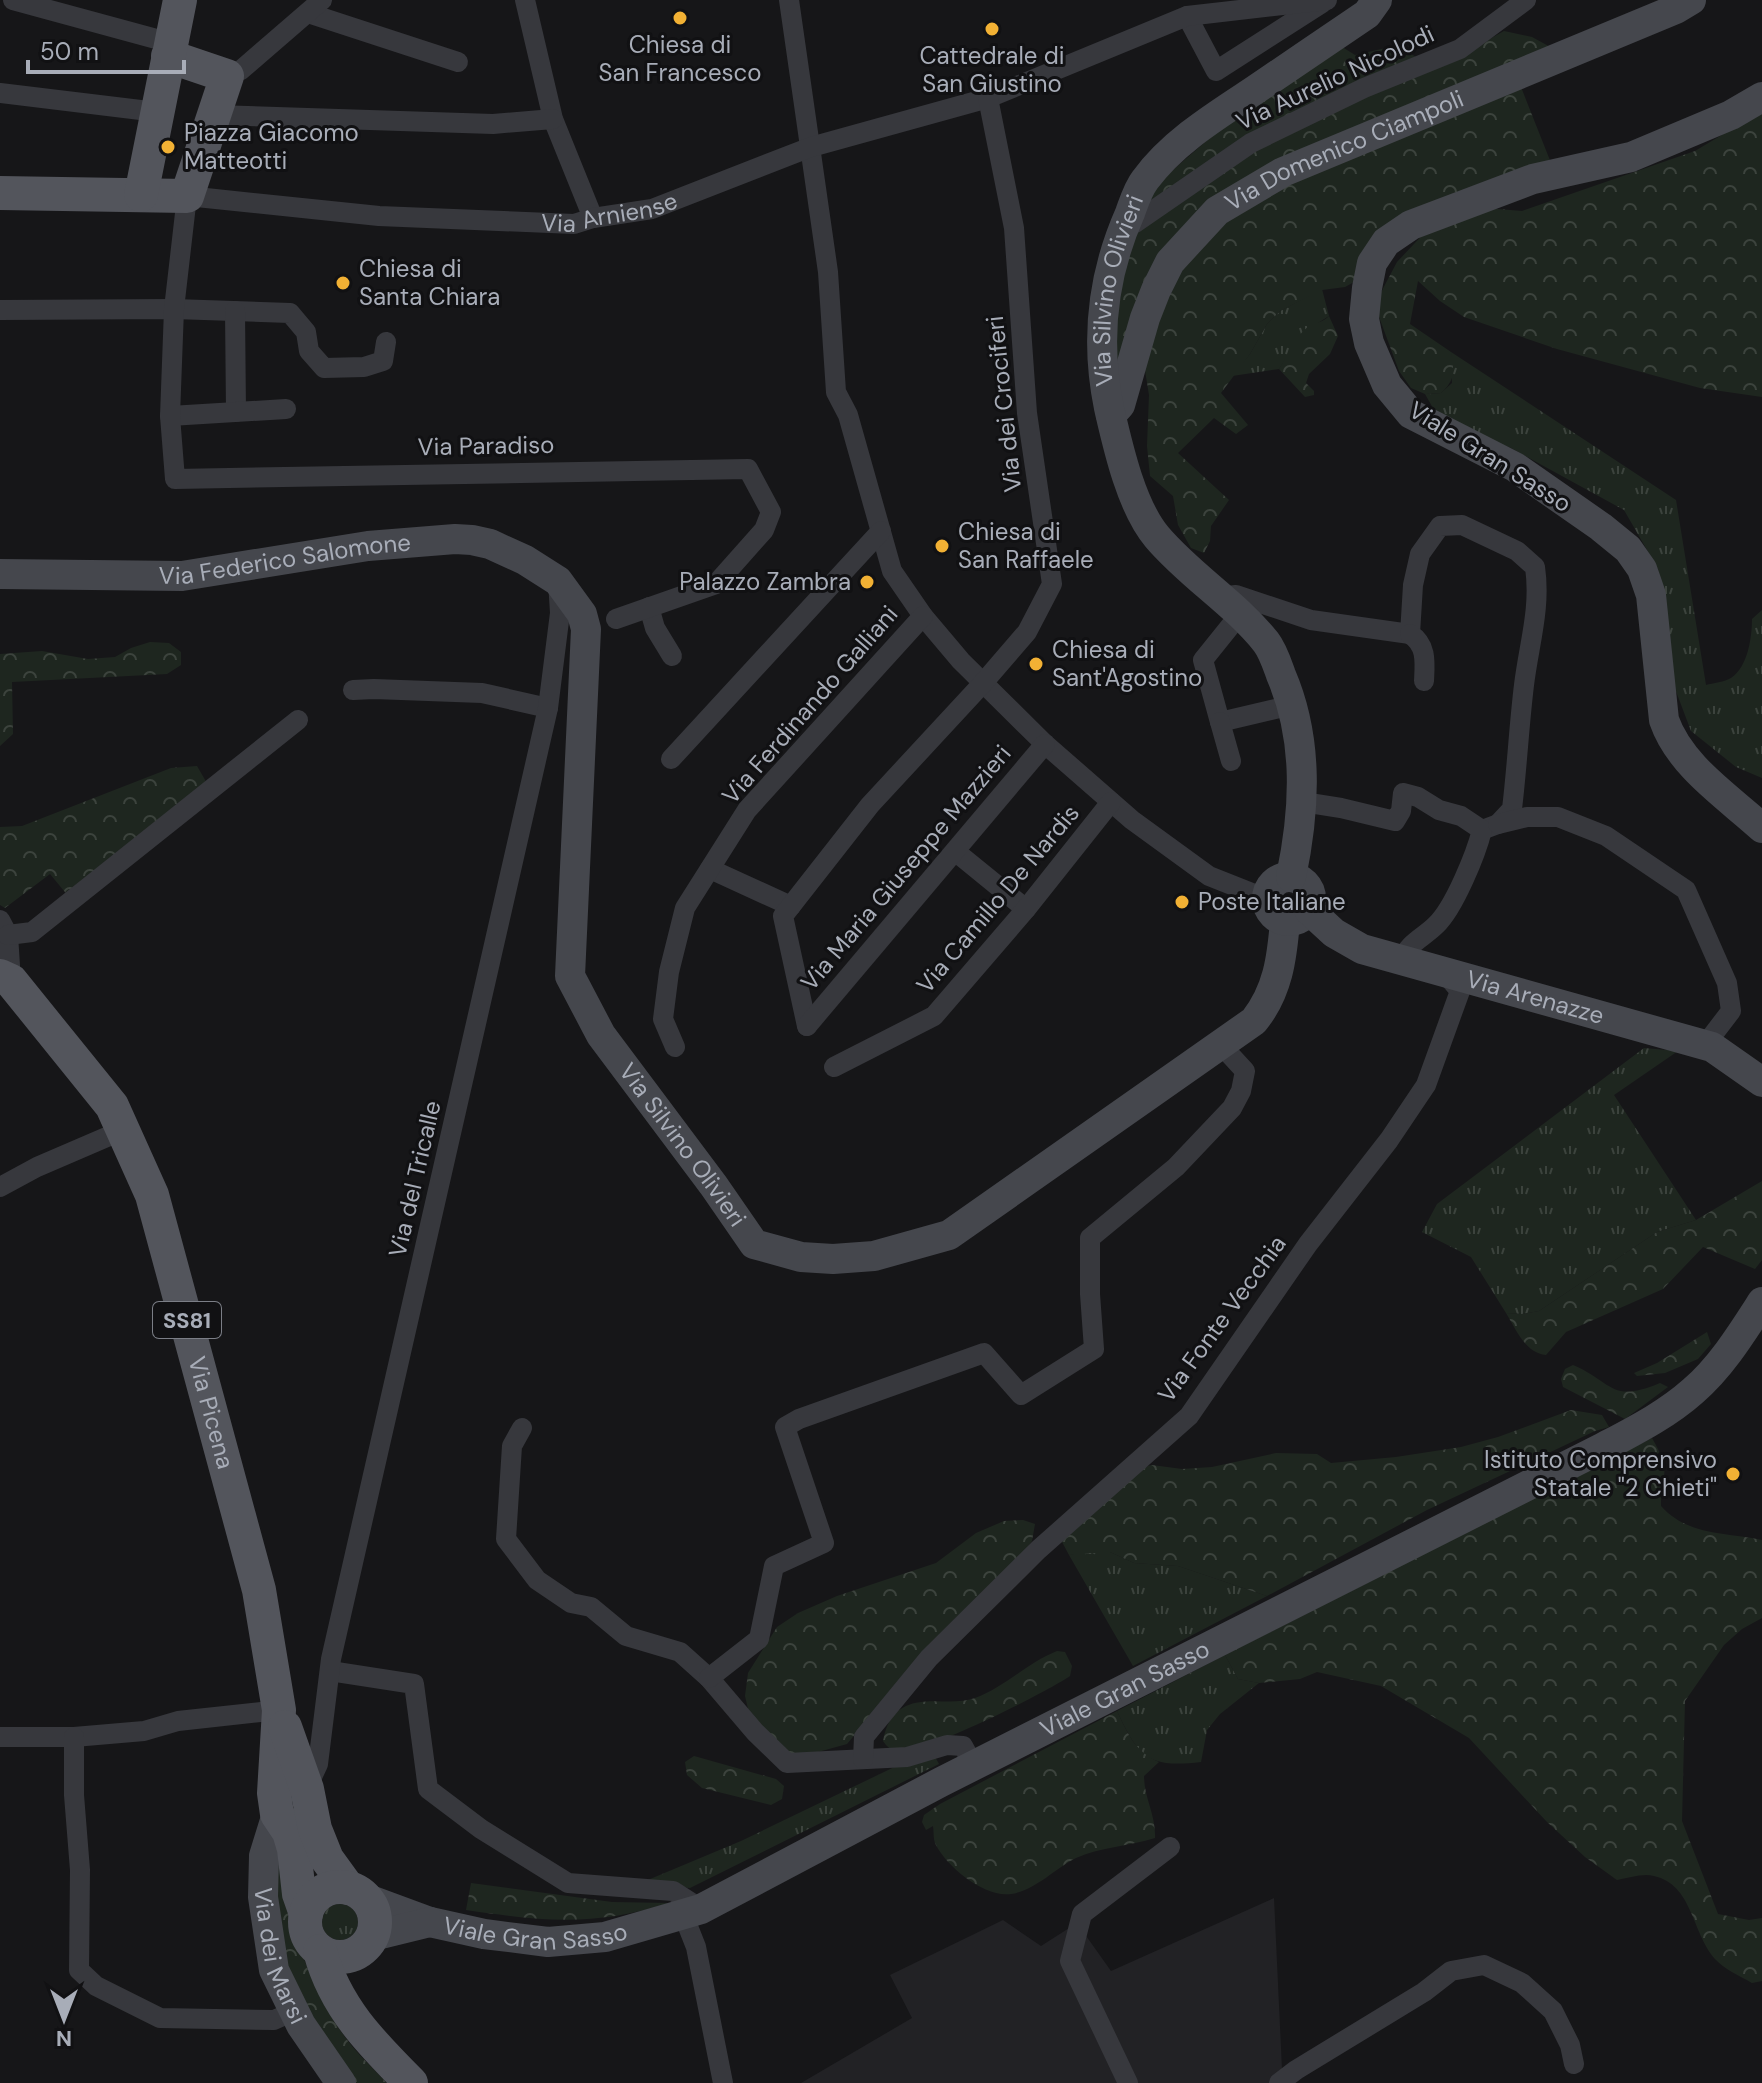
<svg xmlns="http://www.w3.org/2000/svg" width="1762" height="2083" viewBox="0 0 1762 2083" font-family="'DM Sans',sans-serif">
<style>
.built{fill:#222225}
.grass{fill:url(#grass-tufts)}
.forest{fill:url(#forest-crowns)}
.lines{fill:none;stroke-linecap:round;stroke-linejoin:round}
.street{stroke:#37383d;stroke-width:20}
.secondary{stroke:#45474d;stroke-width:30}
.primary{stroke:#53555c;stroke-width:34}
.poi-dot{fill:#f2b134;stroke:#111113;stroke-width:3}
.labels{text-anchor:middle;stroke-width:6;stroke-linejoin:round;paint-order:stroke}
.shield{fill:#111113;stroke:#7b7e86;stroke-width:2}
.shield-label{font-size:22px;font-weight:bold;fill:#a8adb8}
.poi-label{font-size:24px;fill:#a8adb8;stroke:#111113;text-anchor:start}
.street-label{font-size:24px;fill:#a8adb8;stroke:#111113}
</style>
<defs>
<pattern id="grass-tufts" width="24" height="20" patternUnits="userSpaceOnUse" patternTransform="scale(2)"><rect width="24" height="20" fill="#1e261f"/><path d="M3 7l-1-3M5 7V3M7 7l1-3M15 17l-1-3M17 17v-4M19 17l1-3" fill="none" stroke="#3c433d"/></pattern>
<pattern id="forest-crowns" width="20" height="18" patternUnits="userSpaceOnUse" patternTransform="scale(2)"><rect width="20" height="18" fill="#1e261f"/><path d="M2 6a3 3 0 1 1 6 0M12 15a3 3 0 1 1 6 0" fill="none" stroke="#3c433d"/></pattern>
</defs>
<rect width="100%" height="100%" fill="#161618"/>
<path class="built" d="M1274 1898 1282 2069 1274 2083H801L912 2018 890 1975 1003 1920 1041 1946 1077 1923 1111 1971Z"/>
<path class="grass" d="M1322 289 1329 316 1302 333 1279 369 1232 376 1250 354 1267 324 1280 311Z
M1451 352 1676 500 1706 685C1713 683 1725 682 1731 678 1748 667 1752 637 1752 619L1762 610V778L1736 767 1691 731 1674 686 1658 569 1624 510 1511 448 1467 431 1433 408 1425 394 1441 393 1452 383Z
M1644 1048 1678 1051 1614 1095 1696 1220 1657 1232 1539 1311 1522 1314 1506 1313 1471 1257 1422 1232 1437 1204Z
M1086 1552H1110L1134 1563 1178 1566 1267 1596 1133 1666 1069 1555Z
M1225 1655 1238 1679 1259 1683 1220 1714 1207 1730 1201 1762C1148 1768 1139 1758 1117 1711Z
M934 1755 939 1764 690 1888 643 1882 741 1841 911 1759Z
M322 1922a18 18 0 1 1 36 0a18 18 0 1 1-36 0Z"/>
<path class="forest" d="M1504 31 1532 37 1554 49 1211 202 1119 369 1107 346 1127 238 1159 182 1240 112 1339 45 1355 55 1399 45 1420 60 1463 54Z
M1519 82 1553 168 1443 204 1354 282 1345 287 1322 290 1280 311 1267 324 1250 354 1221 393 1248 425 1236 434 1214 418 1178 453 1229 500 1211 526 1210 541 1204 553 1191 548 1178 525 1173 496 1150 476 1147 446 1149 395 1142 352 1176 264 1250 199Z
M1762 111V397L1700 388 1557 349 1464 317 1440 301 1418 281 1410 324 1451 352C1454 371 1456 379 1441 393L1425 394 1411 388 1399 371 1378 314V298L1397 262 1431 226 1473 207 1522 211 1695 151Z
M1329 316 1338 336 1330 354 1309 374 1306 383 1314 391V395L1305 397 1279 369C1288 355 1297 333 1311 325 1318 322 1323 322 1329 316Z
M150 642 169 643 181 652V665L167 674 12 682 13 734 0 746V654L42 651 88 659 115 657 131 648Z
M197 766 208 785 69 897 50 874 5 908 0 905V827L22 826 171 768Z
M1762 1181V1260L1755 1269 1703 1247 1663 1289 1566 1332 1546 1355C1525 1353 1516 1329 1506 1313L1522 1314 1539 1311 1657 1232 1696 1220Z
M1707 1332 1711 1344 1698 1359 1665 1373 1637 1376 1634 1373 1657 1363Z
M1573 1365C1613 1382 1610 1404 1660 1383L1668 1387 1625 1419 1563 1387 1561 1379 1565 1369Z
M1571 1410 1602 1415 1609 1427 1595 1431 1427 1510 1267 1596 1178 1566 1134 1563 1110 1552 1069 1555 1061 1540 1144 1467 1152 1465 1182 1469 1212 1467 1276 1453 1317 1454 1331 1463 1396 1457 1461 1447 1498 1437Z
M1652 1438C1673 1475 1661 1469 1661 1506 1688 1536 1724 1532 1762 1540V1618L1742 1629 1724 1645 1685 1701 1682 1821 1718 1914 1749 1920 1762 1918V1981L1752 1983C1740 1976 1724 1969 1715 1959 1691 1931 1693 1885 1654 1876 1643 1873 1628 1878 1617 1880L1585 1857 1547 1822 1469 1738 1381 1686 1317 1672 1300 1679 1259 1683 1238 1679 1225 1655Z
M1023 1520 1035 1524 1032 1541 1024 1552 888 1695 847 1744 807 1755 785 1753 751 1721 745 1696 748 1673 777 1627 798 1613 837 1596 936 1563 976 1533 1004 1521Z
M1057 1651 1065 1652 1072 1666 1070 1676C1045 1693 924 1754 898 1751 891 1750 887 1747 883 1741 886 1726 891 1713 906 1706 928 1696 952 1706 975 1698 1005 1687 1027 1663 1057 1651Z
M1117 1711C1128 1734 1135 1752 1159 1762L1144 1776C1144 1798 1156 1815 1155 1838 1129 1846 1101 1847 1076 1858 1054 1869 1036 1890 1011 1894 985 1898 947 1867 936 1845 933 1840 934 1832 933 1826L926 1830 922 1822 924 1815 940 1804Z
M694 1756 776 1779 784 1786 782 1799 771 1805 702 1788 687 1775 685 1762Z
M278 1848C286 1913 306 1984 345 2037 357 2054 373 2068 387 2083H349L304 2016 273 1930Z
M471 1883 612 1902 669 1903C594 1927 542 1921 466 1910Z"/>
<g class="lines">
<g class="street">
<path d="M13 0 171 43"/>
<path d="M525 0 553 119 593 218"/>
<path d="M789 0 828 272 836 392 848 415 892 571 923 616 961 661 1045 744 1132 820 1209 876 1267 899"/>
<path d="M308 13 458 62"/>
<path d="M1187 16 1216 71 1322 3"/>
<path d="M227 76 241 70 322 0"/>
<path d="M0 93 157 112"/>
<path d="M215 115 493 124 553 119"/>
<path d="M1125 225 1135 223 1251 143 1364 88 1460 49 1526 0"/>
<path d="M0 310 174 309 290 313 306 332 309 351 324 368 364 367 383 361 386 342"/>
<path d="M235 311 236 412"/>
<path d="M170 416 286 409"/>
<path d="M1219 597 1236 595 1311 620 1410 634 1413 585 1420 554 1440 526 1462 525 1517 551 1535 567C1541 608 1529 644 1524 685 1519 726 1517 768 1512 809L1498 824 1482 830"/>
<path d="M649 607 655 628 672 656"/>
<path d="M1240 614 1203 660 1220 722 1292 705"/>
<path id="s1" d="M616 619 716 584 764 530 771 512 748 469 175 479 170 416 174 309 187 196 379 216 574 224 593 218 652 209 811 147 988 98 1187 16 1327 0"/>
<path d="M1410 634C1427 645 1425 662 1424 681"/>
<path d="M353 690 374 689 482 693 548 708"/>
<path d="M1220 722 1231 761"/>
<path d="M671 759 881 531"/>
<path d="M1303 802 1341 808 1395 821 1401 811 1403 793 1418 797 1439 810 1461 816 1482 830C1476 854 1454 908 1436 925 1423 938 1409 942 1402 960"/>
<path d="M1498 824 1527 817H1558L1606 836 1686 890 1727 983 1731 1011 1705 1045"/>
<path d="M956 852 1026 909"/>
<path d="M710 869 791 906"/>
<path d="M0 920 8 935 11 981"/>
<path d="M8 935 32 932 298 720"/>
<path d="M807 1026 783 916 870 805 983 683 1027 632 1052 584 1027 413 1014 228 988 98"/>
<path d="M807 1026 1045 744"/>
<path d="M675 1047 663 1019 669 972 685 908 747 810 923 616"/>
<path d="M834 1067 934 1016 1026 909 1111 802"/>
<path d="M0 1187 37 1167 123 1130"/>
<path d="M522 1428 512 1446 506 1539 537 1580 571 1603 591 1607 626 1636 680 1652 709 1678 755 1732 787 1763 907 1757 947 1745 963 1746 974 1766"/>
<path d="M330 1671 414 1684 428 1789 481 1829 568 1883 673 1891 701 1909"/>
<path d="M709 1678 759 1639 774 1566 824 1543 785 1427 799 1419 984 1353 1021 1395 1094 1349 1090 1294V1238L1176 1167 1232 1108 1241 1091 1245 1071 1222 1046"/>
<path d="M0 1737H74L144 1731 178 1721 279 1710"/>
<path d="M74 1737V1795L80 1870 79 1970 96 1986 160 2018 274 2020 294 2011"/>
<path d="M863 1759 864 1737 929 1658 1038 1550 1189 1416 1308 1244 1389 1140 1426 1085 1460 991 1444 972"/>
<path d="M304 1782 312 1777 318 1764 331 1659 548 708 560 613 558 581"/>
<path d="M683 1914 696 1947 723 2083"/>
<path d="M1128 2083 1070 1961 1082 1914 1170 1847"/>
<path d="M1279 2083 1296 2070 1424 1992 1451 1971 1484 1965 1522 1983 1553 2011 1570 2045 1574 2064"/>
</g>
<g class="secondary">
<path d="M1762 97 1731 115 1631 157 1533 179 1411 225 1386 242 1372 263 1367 288 1364 319 1369 343 1387 385 1411 414 1515 467 1601 527 1628 549 1642 569 1651 595 1664 720C1680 766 1727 796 1762 828"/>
<path id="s2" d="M1111 415 1120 405 1145 318 1156 290 1170 262 1217 211 1283 172 1676 9 1691 0"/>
<path id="s3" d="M0 574 182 576 368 546 455 539 472 540 490 544 525 560 558 581 582 614 586 629 570 976 601 1035 714 1186 754 1244 801 1257 833 1259 874 1256 949 1235 1254 1021C1278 991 1282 958 1285 921"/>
<circle cx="1289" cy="899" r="22"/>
<path id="s4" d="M1291 877C1305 810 1309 740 1281 675 1277 664 1273 651 1266 642 1235 603 1190 576 1157 537 1131 506 1118 447 1109 408 1095 340 1102 276 1130 213 1134 202 1138 189 1145 180 1172 143 1214 117 1252 92 1290 66 1329 40 1367 14L1377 0"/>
<path id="s5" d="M1309 910 1334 933 1362 949 1712 1047 1762 1082"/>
<path id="s6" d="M277 1814 264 1856 263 1897 274 1970 301 2025 341 2083"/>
<path id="s7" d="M365 1898 430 1922 484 1934 548 1942 605 1937 701 1909 941 1782 1602 1448C1634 1431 1666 1415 1693 1391 1721 1367 1742 1333 1762 1302"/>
<path d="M373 1936 430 1922"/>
</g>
<g class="primary">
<path d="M0 193 187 196 227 76 168 56"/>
<path d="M141 195 180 0"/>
<path id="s8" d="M0 976 11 981 112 1106 152 1195 259 1590 279 1710 274 1793 277 1814 289 1832 294 1849 299 1894 306 1914"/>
<path d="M285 1727 307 1789 315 1829 327 1859 348 1888"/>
<circle cx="340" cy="1922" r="35"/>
<path d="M320 1951C335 2007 371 2043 411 2083"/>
</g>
</g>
<g class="poi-dot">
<circle cx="680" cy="18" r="8"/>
<circle cx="992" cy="29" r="8"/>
<circle cx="168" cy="147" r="8"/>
<circle cx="343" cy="283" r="8"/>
<circle cx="942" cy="546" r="8"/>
<circle cx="867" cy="582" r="8"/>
<circle cx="1036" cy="664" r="8"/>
<circle cx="1182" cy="902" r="8"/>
<circle cx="1733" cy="1474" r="8"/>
</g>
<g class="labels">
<rect class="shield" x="153" y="1302" width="68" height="36" rx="6"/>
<g class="shield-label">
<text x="187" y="1328">SS81</text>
</g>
<g class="poi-label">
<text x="680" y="53" text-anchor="middle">Chiesa di<tspan x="680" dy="28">San Francesco</tspan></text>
<text x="992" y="64" text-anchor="middle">Cattedrale di<tspan x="992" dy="28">San Giustino</tspan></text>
<text x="184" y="141">Piazza Giacomo<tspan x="184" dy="28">Matteotti</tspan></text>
<text x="359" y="277">Chiesa di<tspan x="359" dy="28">Santa Chiara</tspan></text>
<text x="958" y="540">Chiesa di<tspan x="958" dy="28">San Raffaele</tspan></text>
<text x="851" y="590" text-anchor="end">Palazzo Zambra</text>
<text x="1052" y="658">Chiesa di<tspan x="1052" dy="28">Sant'Agostino</tspan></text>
<text x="1198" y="910">Poste Italiane</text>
<text x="1717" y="1468" text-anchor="end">Istituto Comprensivo<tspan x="1717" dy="28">Statale "2 Chieti"</tspan></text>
</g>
<g class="street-label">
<text transform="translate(1335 78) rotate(-25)" y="8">Via Aurelio Nicolodi</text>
<text dy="8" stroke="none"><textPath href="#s2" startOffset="376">Via Domenico Ciampoli</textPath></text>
<text dy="8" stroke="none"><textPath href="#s1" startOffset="1528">Via Arniense</textPath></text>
<text dy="8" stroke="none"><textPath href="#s4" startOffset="652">Via Silvino Olivieri</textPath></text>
<text transform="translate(1004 404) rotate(-96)" y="8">Via dei Crociferi</text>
<text transform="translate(486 446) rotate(-1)" y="8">Via Paradiso</text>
<text transform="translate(1490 457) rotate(32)" y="8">Viale Gran Sasso</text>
<text dy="8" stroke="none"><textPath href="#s3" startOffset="286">Via Federico Salomone</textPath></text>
<text transform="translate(810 705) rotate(-49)" y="8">Via Ferdinando Galliani</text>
<text transform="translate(906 868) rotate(-50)" y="8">Via Maria Giuseppe Mazzieri</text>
<text transform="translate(998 899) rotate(-50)" y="8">Via Camillo De Nardis</text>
<text dy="8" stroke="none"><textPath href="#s5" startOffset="246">Via Arenazze</textPath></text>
<text dy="8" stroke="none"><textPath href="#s3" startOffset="1178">Via Silvino Olivieri</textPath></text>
<text transform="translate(415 1179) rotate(-77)" y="8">Via del Tricalle</text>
<text transform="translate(1222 1319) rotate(-54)" y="8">Via Fonte Vecchia</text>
<text dy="8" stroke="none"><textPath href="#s8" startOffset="496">Via Picena</textPath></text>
<text dy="8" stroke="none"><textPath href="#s7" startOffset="824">Viale Gran Sasso</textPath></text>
<text dy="8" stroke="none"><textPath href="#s7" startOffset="176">Viale Gran Sasso</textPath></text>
<text dy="8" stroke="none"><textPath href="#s6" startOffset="146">Via dei Marsi</textPath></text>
</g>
</g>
<g transform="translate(64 2019) rotate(180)" stroke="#111113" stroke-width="6" paint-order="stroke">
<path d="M0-6L14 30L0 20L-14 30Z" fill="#a8adb8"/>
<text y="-12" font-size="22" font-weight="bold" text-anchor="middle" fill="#a8adb8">N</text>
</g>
<path d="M28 60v12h156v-12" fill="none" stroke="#a8adb8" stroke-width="4"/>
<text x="40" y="60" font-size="24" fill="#a8adb8" stroke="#111113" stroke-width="6" paint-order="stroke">50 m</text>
</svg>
